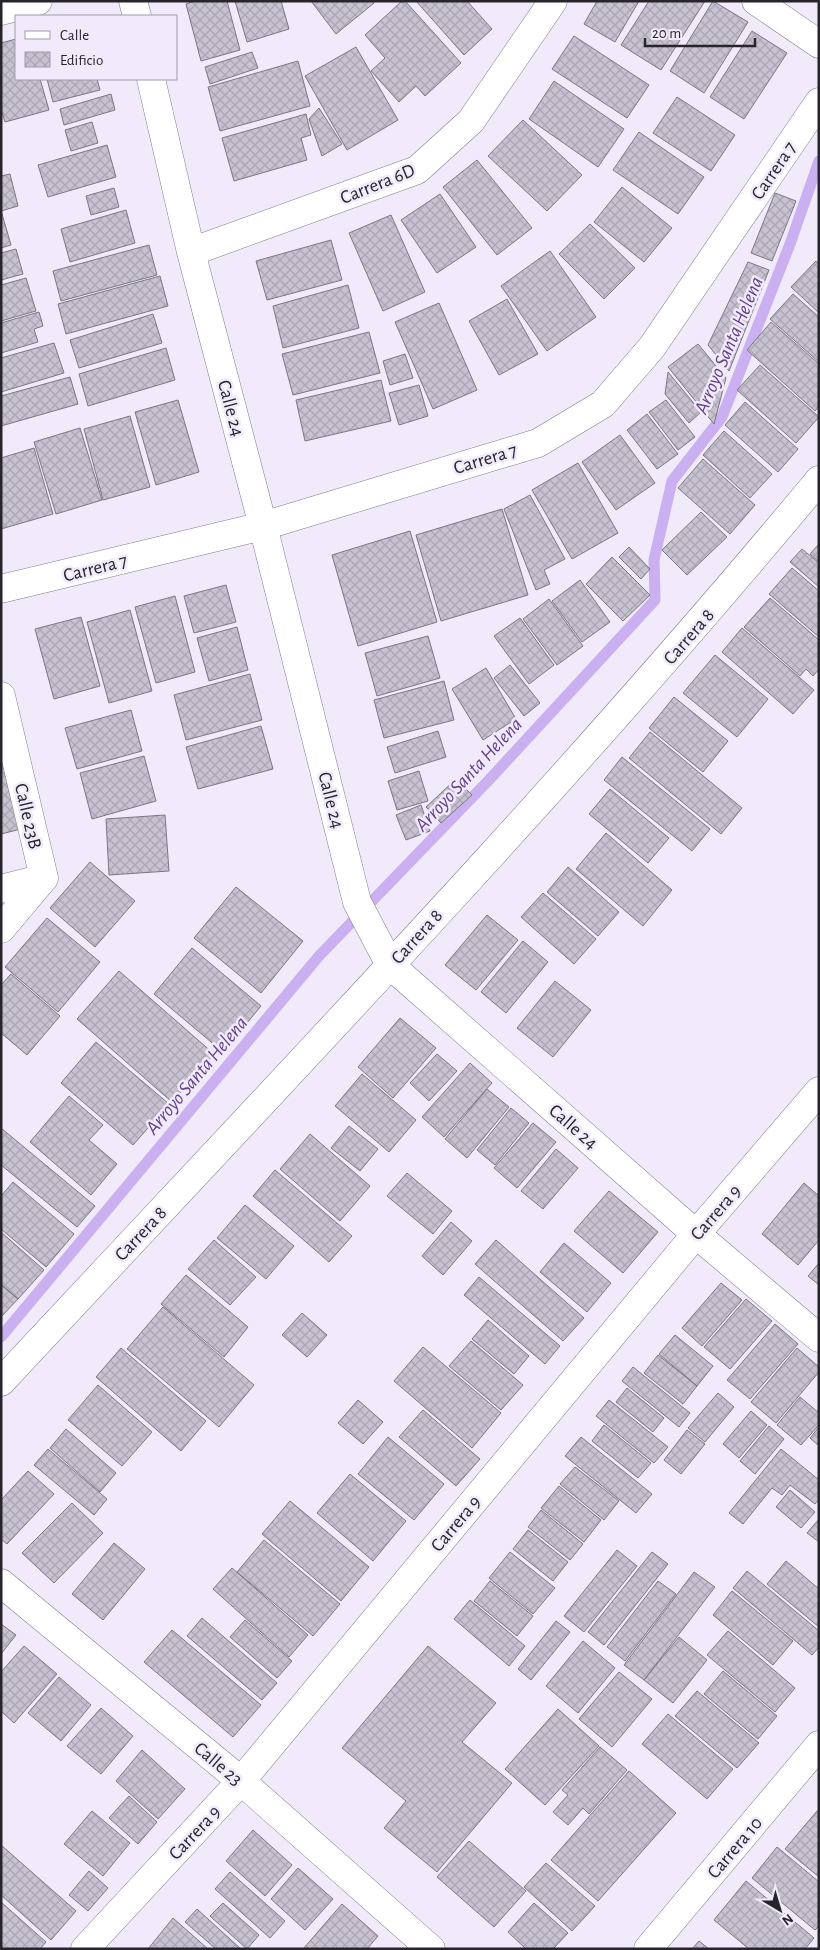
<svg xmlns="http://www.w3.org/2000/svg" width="820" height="1950" viewBox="0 0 820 1950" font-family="'Alegreya Sans',sans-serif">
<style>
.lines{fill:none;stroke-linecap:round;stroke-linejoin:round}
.stream{stroke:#cbb0f1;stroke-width:11}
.building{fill:url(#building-cross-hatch);stroke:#7c7785}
.minor-casing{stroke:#827c8a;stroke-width:29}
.tertiary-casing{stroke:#827c8a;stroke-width:29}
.minor{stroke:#fff;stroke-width:28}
.tertiary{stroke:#fff;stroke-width:28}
.labels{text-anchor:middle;stroke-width:5;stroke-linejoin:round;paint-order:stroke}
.street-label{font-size:19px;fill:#27252b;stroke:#f0eafa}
.water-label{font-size:20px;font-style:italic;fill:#623e8b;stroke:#f0eafa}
</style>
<defs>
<pattern id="building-cross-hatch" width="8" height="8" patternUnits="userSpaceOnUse" patternTransform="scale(1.25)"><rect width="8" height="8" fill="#c7c1d0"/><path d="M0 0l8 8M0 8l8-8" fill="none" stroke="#aba6b3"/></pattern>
</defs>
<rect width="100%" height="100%" fill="#f0eafa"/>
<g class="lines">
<path class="stream" d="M1 1337 319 956 488 781 655 600 654 560 672 481 722 417 790 244 819 161"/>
</g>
<path class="building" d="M195 1H227L240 50 201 61 186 4Z
M235 1H281L289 29 247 42Z
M311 1H372L374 3 336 34Z
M402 1H405L461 63 425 96 416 86 399 102 371 71 385 58 365 35Z
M416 1H467L492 29 464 55Z
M597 1H639L615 42 584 24Z
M649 1H705L661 70 621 45Z
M713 1 748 22 704 93 670 71Z
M752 31 787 53 744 119 710 97Z
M574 36 649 85 627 118 552 69Z
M16 39V79H40L49 110 5 122 1 109V43Z
M356 47 398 120 347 150 305 76Z
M252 52 258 68 210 84 205 67Z
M298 61 310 106 220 131 208 87Z
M47 79H97L100 90 53 102Z
M554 81 624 129 598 167 529 119Z
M111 94 115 110 64 125 60 109Z
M677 97 735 135 711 171 653 133Z
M319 108 342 144 322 156 309 119Z
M306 114 311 135 301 138 307 160 234 181 222 138Z
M523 120 582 175 547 211 488 156Z
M92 122 98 143 71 151 65 130Z
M639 132 704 177 678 214 613 170Z
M107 145 116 177 48 197 38 165Z
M477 160 532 228 497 255 443 187Z
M10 174 18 206 1 211V176Z
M622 187 672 228 644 262 594 222Z
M114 188 119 207 91 215 86 196Z
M775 193 796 201 772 261 751 253Z
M440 194 476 247 437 273 401 220Z
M126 210 135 243 70 262 61 229Z
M2 214 11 245 1 248V215Z
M391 215 425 292 383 311 349 233Z
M590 224 635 268 604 299 559 254Z
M331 240 342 280 267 300 256 261Z
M149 245 157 275 61 301 53 271Z
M16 249 23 274 1 280V253Z
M550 251 596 317 547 351 501 286Z
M816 261 819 264V313L791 287Z
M748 262 769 270 729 371 708 345Z
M160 276 168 306 66 334 58 304Z
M26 278 36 311 1 321V285Z
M348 285 359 328 283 348 273 306Z
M793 294 819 317V362L770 319Z
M507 299 538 354 499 375 469 321Z
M439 303 477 390 433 409 395 322Z
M39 312 43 326 34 329 38 342 1 353V323Z
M153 314 162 343 79 368 70 340Z
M771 322 819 364V406L815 411 747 350Z
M369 332 380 373 293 395 282 354Z
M54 343 64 373 1 392V358Z
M698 344 726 378 714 424 668 367Z
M166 348 175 380 88 406 79 374Z
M405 354 413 378 390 385 383 361Z
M760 365 819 417 796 443 737 390Z
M668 372 701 412 689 423 665 394Z
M70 377 78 404 1 426V396Z
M381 380 391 421 305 441 296 400Z
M419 385 428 416 399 425 389 393Z
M178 400 199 472 156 485 135 412Z
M666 400 695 437 678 450 649 412Z
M745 402 798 449 778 472 725 425Z
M647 414 678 454 657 469 627 430Z
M130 416 150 487 103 500 84 429Z
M80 428 102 500 56 514 34 442Z
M724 431 772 474 750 498 703 455Z
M620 435 655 483 616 510 582 462Z
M34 448 53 514 1 529V458Z
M703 459 755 505 730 534 678 488Z
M578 463 618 533 572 559 532 490Z
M530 495 565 559 544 570 550 584 536 590 504 509Z
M502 509 528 595 441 621 416 535Z
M701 512 727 537 687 575 662 550Z
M410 531 437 622 358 646 332 555Z
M819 544V562L810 554Z
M629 547 650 569 641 579 619 557Z
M802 549 819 563V587L790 562Z
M612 557 650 595 623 621 586 584Z
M792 568 819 591V637L769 594Z
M580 580 610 622 582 642 552 601Z
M226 585 236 622 194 633 184 596Z
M175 596 195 672 156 683 135 607Z
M770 598 819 640V669L813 676 806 669 800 676 744 627Z
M549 599 583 646 557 665 523 619Z
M130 610 152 691 109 703 87 622Z
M81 617 100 686 54 699 35 629Z
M520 618 554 665 529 684 494 636Z
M237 627 248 670 209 681 197 638Z
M742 628 814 690 793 714 722 652Z
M428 636 440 678 377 696 365 653Z
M715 655 768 699 737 737 683 693Z
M510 665 540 703 524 716 494 678Z
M486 668 516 719 483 740 452 689Z
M250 674 262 720 186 740 174 695Z
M444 681 454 720 384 738 374 700Z
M674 697 728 741 703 772 649 728Z
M131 710 142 751 77 769 65 728Z
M261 726 273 769 198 789 186 747Z
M438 731 446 757 395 773 387 747Z
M650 732 742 808 721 834 629 758Z
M144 756 156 801 92 819 80 773Z
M622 757 710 829 692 851 604 780Z
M1 758 21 829 1 834Z
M419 771 428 801 397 810 388 781Z
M456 779 472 795 441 823 426 807Z
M610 789 669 838 648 863 589 814Z
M421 805 430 831 406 840 396 815Z
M165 815 169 871 109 875 106 819Z
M606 833 672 890 643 926 576 869Z
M90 862 135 901 95 947 50 908Z
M568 867 619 912 598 936 547 892Z
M236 887 303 941 261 993 194 938Z
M543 893 596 939 574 964 521 917Z
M487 915 518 940 476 990 445 965Z
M47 918 100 962 58 1012 5 967Z
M523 941 548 962 506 1013 481 992Z
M192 948 261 1006 223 1052 154 994Z
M119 971 214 1054 172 1102 77 1019Z
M11 974 60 1016 27 1055 1 1033V985Z
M555 981 591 1010 553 1057 517 1028Z
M400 1018 436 1048 393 1098 358 1067Z
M96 1042 169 1104 133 1145 61 1083Z
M437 1054 457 1071 429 1101 410 1083Z
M470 1063 492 1083 444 1137 422 1117Z
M362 1074 416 1120 389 1152 335 1106Z
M487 1089 509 1107 467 1158 445 1139Z
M69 1096 103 1125 89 1140 117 1164 91 1195 30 1142Z
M511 1108 529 1123 495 1165 477 1150Z
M533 1123 556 1142 517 1188 494 1168Z
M349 1126 378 1149 360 1171 331 1148Z
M1 1128 95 1206 77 1227 1 1165Z
M310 1134 370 1186 340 1221 280 1169Z
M556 1149 578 1168 543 1209 521 1191Z
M275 1170 352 1236 329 1262 253 1196Z
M407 1173 452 1211 433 1234 387 1196Z
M13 1182 74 1234 46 1267 1 1229V1196Z
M804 1183 819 1196V1240L798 1265 762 1234Z
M609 1191 658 1232 623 1273 574 1231Z
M245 1205 294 1246 266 1279 217 1238Z
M451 1222 472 1241 443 1275 422 1256Z
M1 1232 44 1270 18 1299 1 1284Z
M214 1240 256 1277 230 1305 188 1269Z
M496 1240 584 1318 563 1341 475 1264Z
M564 1243 611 1283 587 1312 540 1272Z
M819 1263V1285L808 1276Z
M186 1275 248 1327 224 1357 161 1304Z
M479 1277 560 1346 545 1364 464 1295Z
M721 1283 742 1300 702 1346 682 1328Z
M1 1285 18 1299 1 1317Z
M746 1299 772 1321 730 1369 704 1347Z
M163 1307 254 1385 219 1427 127 1349Z
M302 1313 327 1335 307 1357 282 1335Z
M488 1320 529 1356 514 1374 472 1339Z
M775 1324 798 1344 750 1399 727 1380Z
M675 1335 713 1366 697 1386 659 1354Z
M471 1341 523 1385 501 1410 449 1366Z
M423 1347 501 1413 472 1448 394 1381Z
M121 1348 206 1421 181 1451 96 1377Z
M797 1348 819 1367V1372L776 1423 751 1402Z
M658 1355 697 1386 683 1404 644 1373Z
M633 1367 690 1413 679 1427 622 1381Z
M98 1385 152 1432 122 1466 68 1420Z
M627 1388 664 1418 653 1432 616 1402Z
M718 1393 734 1407 705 1442 688 1428Z
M800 1397 819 1413V1425L801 1445 777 1425Z
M358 1400 383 1422 363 1444 338 1423Z
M609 1400 668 1447 654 1463 596 1416Z
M423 1410 480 1459 456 1486 399 1437Z
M751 1411 767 1425 739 1458 723 1444Z
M604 1425 651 1463 638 1478 592 1441Z
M769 1426 784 1439 755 1474 740 1461Z
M819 1427V1446L810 1438Z
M66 1429 116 1473 100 1492 50 1448Z
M687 1430 705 1444 681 1474 664 1460Z
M388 1437 444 1484 414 1520 358 1474Z
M581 1437 652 1494 636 1513 565 1456Z
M48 1449 107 1499 94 1515 34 1465Z
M781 1449 819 1480V1499L815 1504 790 1485 782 1495 772 1488 743 1524 729 1513Z
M575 1467 619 1501 604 1520 560 1484Z
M28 1471 54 1494 7 1544 1 1539V1500Z
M350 1474 406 1521 373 1561 317 1513Z
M559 1486 601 1520 584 1542 541 1508Z
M790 1490 815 1512 801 1528 776 1507Z
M290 1501 369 1567 341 1601 262 1534Z
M72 1503 103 1533 54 1583 22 1553Z
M541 1510 583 1544 570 1560 528 1527Z
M819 1519V1542L807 1533Z
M528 1530 568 1562 553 1581 513 1549Z
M264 1540 340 1604 313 1636 237 1572Z
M114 1543 145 1569 103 1620 72 1594Z
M617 1550 637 1566 584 1632 564 1616Z
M510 1552 555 1588 533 1614 489 1578Z
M652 1552 668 1564 604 1645 588 1632Z
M786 1561 819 1589V1627L767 1584Z
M232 1568 308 1635 289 1657 213 1589Z
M747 1571 819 1631V1647L812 1655 733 1588Z
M694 1572 715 1587 644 1680 624 1665Z
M490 1581 533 1616 517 1636 474 1601Z
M658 1581 676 1594 625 1661 607 1647Z
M732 1591 793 1641 773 1665 713 1615Z
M470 1600 525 1646 509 1666 454 1619Z
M202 1618 277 1683 262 1700 187 1636Z
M245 1620 292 1661 277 1678 230 1637Z
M556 1621 570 1632 531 1680 518 1669Z
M1 1624 16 1635 1 1654Z
M172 1630 261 1705 233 1737 144 1662Z
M728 1631 795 1688 775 1712 707 1655Z
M679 1637 707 1660 673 1703 644 1680Z
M583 1641 615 1668 578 1713 546 1686Z
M24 1646 57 1674 14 1723 1 1711V1672Z
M428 1646 496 1703 462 1742 512 1783 437 1872 384 1828 406 1801 342 1748Z
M723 1671 777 1716 758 1739 704 1694Z
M619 1672 652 1699 612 1747 579 1719Z
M59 1677 91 1705 61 1741 28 1713Z
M697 1691 759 1743 737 1768 675 1716Z
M101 1708 133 1736 101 1774 67 1746Z
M558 1709 599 1746 545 1805 505 1769Z
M668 1714 733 1769 707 1799 642 1744Z
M600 1747 627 1770 589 1814 583 1808 568 1825 553 1812 568 1795 562 1790Z
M142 1750 185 1789 158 1819 116 1781Z
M629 1771 676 1813 598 1901 551 1860Z
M129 1796 157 1822 138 1844 109 1818Z
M92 1811 130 1843 103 1876 64 1844Z
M817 1811 819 1812V1877L785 1849Z
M253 1830 292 1865 265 1896 226 1861Z
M469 1841 526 1891 494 1927 437 1877Z
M1 1845 76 1911 51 1940 1 1895Z
M777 1847 819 1882V1926L815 1930 752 1878Z
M546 1863 595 1906 572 1931 524 1887Z
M298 1868 333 1899 305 1930 271 1899Z
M89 1871 108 1888 88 1911 69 1895Z
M230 1872 285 1921 270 1938 215 1889Z
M746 1881 814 1938 805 1949H749L714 1920Z
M1 1902 46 1942 40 1949H1Z
M223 1903 259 1935 247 1949 210 1916Z
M534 1903 568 1933 553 1949H526L508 1932Z
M342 1904 378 1936 367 1949H303Z
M197 1909 241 1949H216L185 1922Z
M173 1918 208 1949H148Z
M699 1941 709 1949H692Z"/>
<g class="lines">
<g class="minor-casing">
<path id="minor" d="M133 1 137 16
M756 1 819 44
M1 11 38 1
M151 79 191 252 263 526 538 443 603 404 652 347 819 102
M191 252 417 170 471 121 553 1
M1 696 44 878
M1 889 44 878
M1 929 44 878
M1 1382C278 1085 560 792 819 480
M1 1583 241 1781 431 1949
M85 1949 241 1781 696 1234 819 1091
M648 1949 819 1745"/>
</g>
<g class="tertiary-casing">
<path id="tertiary" d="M1 589 263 526 357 902 390 965 696 1234 819 1338"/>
</g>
<use href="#minor" class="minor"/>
<use href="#tertiary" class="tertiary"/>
</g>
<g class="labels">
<g class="street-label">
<text transform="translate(773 170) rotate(-56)" y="7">Carrera 7</text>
<text transform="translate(377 183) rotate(-22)" y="7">Carrera 6D</text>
<text transform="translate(232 408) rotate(75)" y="7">Calle 24</text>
<text transform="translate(485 458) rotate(-17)" y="7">Carrera 7</text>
<text transform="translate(95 567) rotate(-14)" y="7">Carrera 7</text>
<text transform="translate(688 636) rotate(-49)" y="7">Carrera 8</text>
<text transform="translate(332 800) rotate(76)" y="7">Calle 24</text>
<text transform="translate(29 816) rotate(77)" y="7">Calle 23B</text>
<text transform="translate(416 936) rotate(-48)" y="7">Carrera 8</text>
<text transform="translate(574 1126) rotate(41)" y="7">Calle 24</text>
<text transform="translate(715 1212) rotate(-49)" y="7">Carrera 9</text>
<text transform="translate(140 1233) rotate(-47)" y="7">Carrera 8</text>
<text transform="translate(455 1523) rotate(-50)" y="7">Carrera 9</text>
<text transform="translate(219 1763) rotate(40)" y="7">Calle 23</text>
<text transform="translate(194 1832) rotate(-47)" y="7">Carrera 9</text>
<text transform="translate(734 1847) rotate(-50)" y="7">Carrera 10</text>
</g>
<g class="water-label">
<text transform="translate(728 345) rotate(-67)" y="7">Arroyo Santa Helena</text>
<text transform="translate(468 774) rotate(-47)" y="7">Arroyo Santa Helena</text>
<text transform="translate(196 1075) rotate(-50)" y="7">Arroyo Santa Helena</text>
</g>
</g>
<rect width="820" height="1950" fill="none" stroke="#27252b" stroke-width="5"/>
<rect x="15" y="15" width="162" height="65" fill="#f0eafa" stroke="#a09ba7"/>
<rect x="25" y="31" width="25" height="8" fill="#ffffff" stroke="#a09ba7"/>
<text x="60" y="40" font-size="15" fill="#27252b">Calle</text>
<rect x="25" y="52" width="25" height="15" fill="url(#building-cross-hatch)" stroke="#a09ba7"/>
<text x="60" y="65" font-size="15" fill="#27252b">Edificio</text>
<g transform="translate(780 1910) rotate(142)" stroke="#f0eafa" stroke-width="4" paint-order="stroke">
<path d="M0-4L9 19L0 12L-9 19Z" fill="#27252b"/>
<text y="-8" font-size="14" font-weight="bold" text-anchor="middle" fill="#27252b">N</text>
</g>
<path d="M645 38v8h110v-8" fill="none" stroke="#27252b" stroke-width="2.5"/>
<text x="652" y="38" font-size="15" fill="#27252b" stroke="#f0eafa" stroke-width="4" paint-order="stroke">20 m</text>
</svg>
